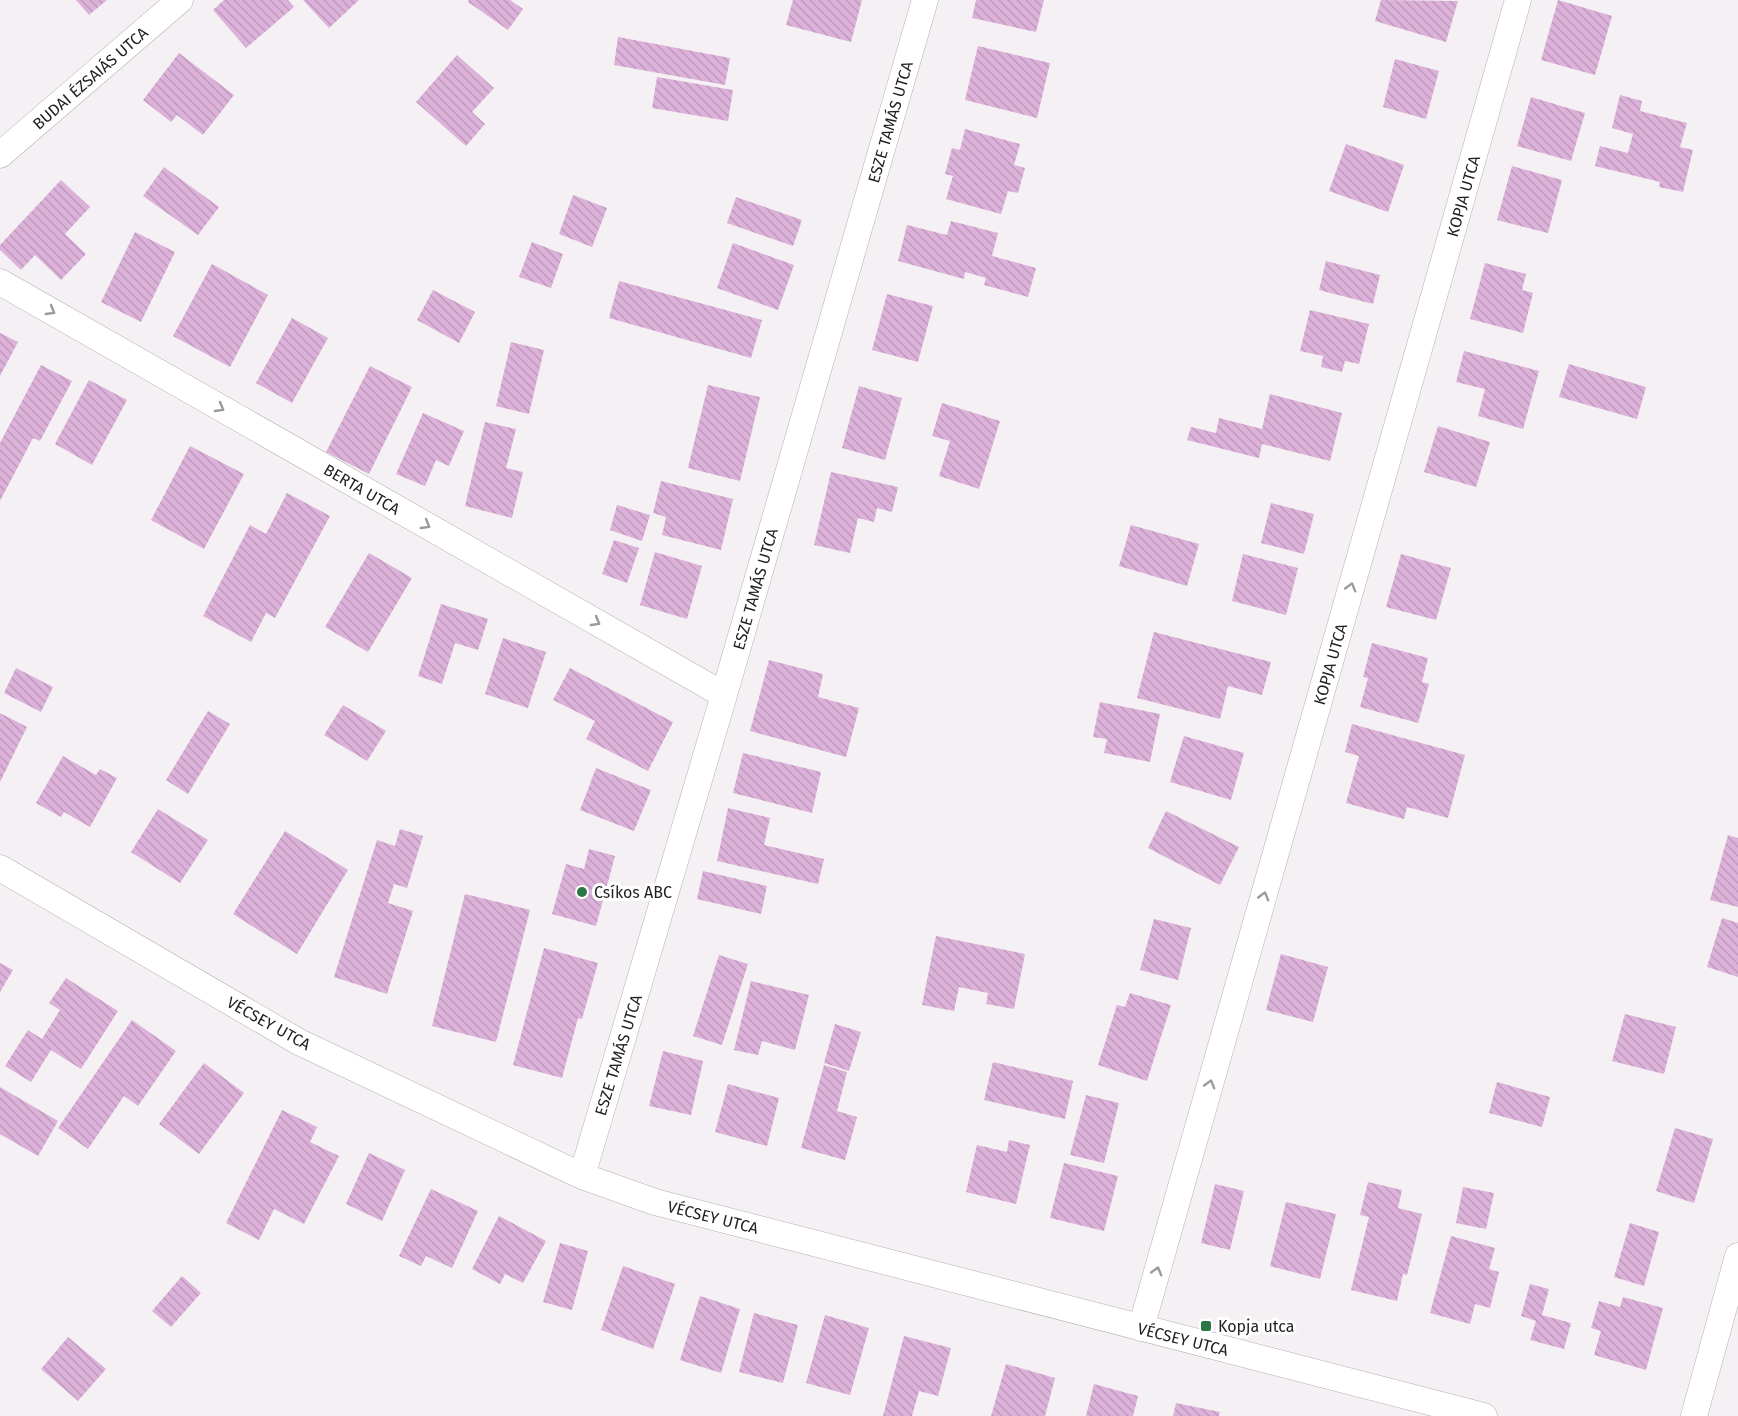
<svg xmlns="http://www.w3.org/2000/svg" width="1738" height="1416" viewBox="0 0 1738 1416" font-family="'Fira Sans',sans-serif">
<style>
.building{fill:url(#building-back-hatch)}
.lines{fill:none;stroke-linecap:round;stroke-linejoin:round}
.street-casing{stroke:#b4afb4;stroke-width:27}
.street{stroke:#fff;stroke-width:26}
.oneway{stroke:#9b9a9b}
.poi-dot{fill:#2a7645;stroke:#fff;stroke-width:2}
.labels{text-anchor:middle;stroke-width:6;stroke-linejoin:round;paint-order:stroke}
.street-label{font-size:16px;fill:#211f21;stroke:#fff}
.poi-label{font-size:16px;fill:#211f21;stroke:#fff;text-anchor:start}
</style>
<defs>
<pattern id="building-back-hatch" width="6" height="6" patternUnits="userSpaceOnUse" patternTransform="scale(1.5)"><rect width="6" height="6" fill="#ddb2da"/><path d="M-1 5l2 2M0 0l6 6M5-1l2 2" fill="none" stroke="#bd99bb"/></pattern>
</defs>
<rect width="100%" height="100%" fill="#f5f0f4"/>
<path class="building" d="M76 0H107L89 15Z
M224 0H288L294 7 246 48 213 10Z
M303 0H359L329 28Z
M469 0H510L523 9 508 30 468 2Z
M793 0H862L851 42 786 25Z
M976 0H1044L1036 32 972 18Z
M1381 0 1458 1 1446 42 1375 21Z
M1558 0 1612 16 1595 75 1541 60Z
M618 37 730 58 725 85 614 65Z
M978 46 1050 63 1037 118 965 100Z
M179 53 234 95 203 135 177 115 171 122 143 100Z
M457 55 494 88 472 112 485 124 466 146 416 102Z
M1395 59 1439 71 1426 119 1383 107Z
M657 77 733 90 728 121 652 108Z
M1620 95 1642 101 1640 111 1687 123 1680 147 1693 150 1683 192 1659 187 1660 182 1595 166 1600 146 1628 153 1633 134 1612 128Z
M1531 97 1585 113 1571 161 1517 146Z
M965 129 1020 144 1014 165 1025 168 1018 193 1008 191 1001 214 946 199 953 176 945 174 952 148 960 150Z
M1346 144 1404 165 1388 212 1329 191Z
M1512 166 1562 180 1548 233 1497 220Z
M164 167 219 207 198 235 143 196Z
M61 180 90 207 65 234 86 254 61 280 35 255 21 270 0 250V245Z
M573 195 607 208 592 247 559 234Z
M736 197 802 220 793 246 727 223Z
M951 221 998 233 992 256 1036 268 1028 297 984 285 986 278 965 272 964 279 898 261 907 225 947 235Z
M135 232 175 252 141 322 101 302Z
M532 242 563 254 551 288 519 277Z
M733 243 794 265 778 310 717 288Z
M1326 261 1380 275 1373 304 1319 290Z
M1485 263 1526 274 1522 290 1533 293 1523 333 1470 319Z
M212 264 268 295 230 367 173 336Z
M619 281 762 320 751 358 609 318Z
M433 290 475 312 459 343 417 320Z
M887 294 933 306 918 362 872 350Z
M1310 310 1369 324 1359 364 1345 361 1342 372 1321 367 1323 356 1300 351Z
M292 318 328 338 292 403 256 383Z
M0 333 18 342 0 376Z
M511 342 544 350 529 414 496 406Z
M1464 351 1539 371 1523 429 1478 416 1485 389 1456 382Z
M1569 364 1646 387 1637 419 1559 397Z
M41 365 72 381 40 441 33 438 0 501V443Z
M370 366 412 387 369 474 326 452Z
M89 380 127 400 92 465 55 444Z
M708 385 760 397 740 481 688 468Z
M859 386 902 398 885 460 842 448Z
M1270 394 1342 413 1330 461 1262 444 1259 458 1187 440 1191 427 1216 433 1219 418 1262 429Z
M942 403 1000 421 979 489 939 476 950 441 932 436Z
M423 413 464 431 449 466 436 460 425 486 396 474Z
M485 422 516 429 506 468 523 472 512 518 465 506Z
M1438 426 1490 442 1476 487 1424 472Z
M190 446 244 474 204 549 151 520Z
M831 472 898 487 892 512 877 508 874 522 858 518 850 553 814 545Z
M661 481 733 499 721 550 662 535 666 517 653 513Z
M287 493 330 516 275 618 266 613 251 642 203 616 250 525 266 534Z
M1271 503 1314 514 1304 554 1261 543Z
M617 505 650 515 642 541 610 530Z
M1131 525 1199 544 1187 586 1119 566Z
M614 540 639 548 627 583 602 574Z
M655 552 702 566 687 619 640 605Z
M369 553 412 578 368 652 325 627Z
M1243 554 1298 568 1286 615 1232 601Z
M1401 554 1451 568 1436 620 1386 607Z
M441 604 488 619 478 650 455 643 442 684 418 676Z
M1154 632 1271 662 1262 695 1228 686 1220 719 1137 698Z
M503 638 546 652 528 708 485 694Z
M1372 643 1428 658 1422 682 1429 684 1418 723 1360 707 1368 678 1363 677Z
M769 660 823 674 818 697 859 708 846 757 750 731Z
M16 668 53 687 41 712 4 693Z
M570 668 673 722 648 771 586 739 595 721 553 700Z
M1100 702 1160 714 1150 762 1104 753 1107 739 1093 737Z
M343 705 386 731 367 761 324 735Z
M208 711 230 724 188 794 166 780Z
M0 713 27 727 0 782Z
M1352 724 1465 755 1448 818 1407 807 1404 819 1346 803 1359 756 1345 752Z
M1184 736 1244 753 1231 800 1170 782Z
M743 753 821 772 812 813 733 793Z
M63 756 96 775 100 769 117 778 90 827 64 812 61 817 36 803Z
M596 768 651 790 634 831 580 810Z
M728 808 770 818 764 845 824 859 818 884 717 861Z
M158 809 208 840 180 883 131 852Z
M1166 811 1239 847 1220 885 1148 848Z
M400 829 423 836 407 888 394 884 388 903 413 911 387 994 334 977 377 840 395 846Z
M285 831 348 870 297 954 233 914Z
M1728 835 1738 838V907L1710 900Z
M589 849 615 856 596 926 552 914 566 864 584 869Z
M703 871 767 886 761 914 697 899Z
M465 894 530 910 496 1042 432 1026Z
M1722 918 1738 923V977L1707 967Z
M1154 919 1191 928 1178 980 1140 970Z
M936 936 1025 954 1014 1009 986 1004 988 993 959 987 954 1011 922 1005Z
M544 948 598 963 582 1019 578 1018 562 1078 513 1065Z
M1281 954 1328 967 1313 1022 1266 1010Z
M719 955 748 964 722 1045 693 1036Z
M0 963 13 970 0 992Z
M66 978 118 1011 81 1069 51 1050 31 1082 5 1066 28 1030 42 1039 60 1010 49 1003Z
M751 981 809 995 795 1050 762 1041 758 1055 734 1050Z
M1130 993 1171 1005 1147 1081 1098 1065 1117 1005 1125 1007Z
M1625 1014 1676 1027 1664 1074 1612 1061Z
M132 1020 176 1051 138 1106 124 1096 88 1149 58 1128Z
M835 1024 861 1032 849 1071 824 1063Z
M663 1051 703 1061 691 1115 649 1106Z
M993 1062 1073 1081 1065 1119 984 1100Z
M204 1063 244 1093 199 1154 159 1124Z
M824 1065 847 1072 837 1111 857 1117 845 1160 801 1148Z
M1497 1082 1550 1097 1542 1127 1489 1113Z
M728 1084 779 1098 767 1146 715 1132Z
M0 1087 58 1121 38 1156 0 1134Z
M1086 1095 1119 1103 1104 1163 1070 1155Z
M282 1110 317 1127 310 1142 339 1156 304 1224 274 1209 259 1240 226 1223Z
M1675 1128 1713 1139 1694 1203 1656 1191Z
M1009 1140 1030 1145 1016 1204 966 1192 977 1145 1007 1152Z
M369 1153 405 1170 382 1221 346 1204Z
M1064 1163 1118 1176 1104 1231 1050 1218Z
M1368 1182 1402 1190 1398 1208 1422 1214 1407 1275 1403 1274 1397 1301 1351 1290 1369 1217 1360 1215Z
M1215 1184 1244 1191 1230 1250 1201 1243Z
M1463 1187 1494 1193 1486 1229 1456 1223Z
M431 1189 478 1211 452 1268 426 1256 421 1266 399 1256Z
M1286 1202 1336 1214 1320 1279 1270 1266Z
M499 1216 546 1241 523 1283 505 1274 500 1284 472 1269Z
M1630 1223 1659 1232 1644 1286 1614 1277Z
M1451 1236 1495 1248 1489 1269 1499 1272 1490 1308 1475 1304 1470 1324 1430 1313Z
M560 1243 588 1251 572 1310 543 1302Z
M623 1266 675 1284 653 1349 601 1330Z
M182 1276 201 1293 171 1327 152 1311Z
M1530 1284 1549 1289 1542 1315 1571 1323 1564 1349 1530 1340 1536 1321 1521 1316Z
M700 1296 740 1309 721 1373 680 1360Z
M1623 1297 1663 1308 1646 1370 1594 1355 1601 1331 1591 1328 1599 1301 1620 1307Z
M754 1313 798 1325 783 1383 739 1372Z
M825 1315 869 1328 850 1395 806 1383Z
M904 1336 951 1348 938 1396 919 1391 912 1416H883Z
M68 1337 106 1369 78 1401 41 1369Z
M1006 1364 1055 1378 1045 1416H991Z
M1094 1384 1138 1396 1133 1416H1086Z
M1176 1403 1220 1412 1219 1416H1173Z"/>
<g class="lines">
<g class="street-casing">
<path id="street" d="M0 155 180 0
M0 282 724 695
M0 868 299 1042 582 1176 655 1202 1484 1416
M582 1176 724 695 925 0
M1141 1328 1518 0
M1694 1416 1738 1256"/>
</g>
<use href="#street" class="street"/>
</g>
<defs><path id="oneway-chevron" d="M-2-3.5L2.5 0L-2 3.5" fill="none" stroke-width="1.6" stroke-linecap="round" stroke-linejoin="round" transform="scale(1.5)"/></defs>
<g class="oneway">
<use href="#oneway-chevron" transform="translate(51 311) rotate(30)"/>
<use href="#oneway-chevron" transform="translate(220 408) rotate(30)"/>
<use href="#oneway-chevron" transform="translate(426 525) rotate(30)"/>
<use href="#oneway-chevron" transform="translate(1351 587) rotate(-74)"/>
<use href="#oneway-chevron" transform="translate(596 622) rotate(30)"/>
<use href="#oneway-chevron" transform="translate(1264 896) rotate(-74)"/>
<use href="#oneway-chevron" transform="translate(1210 1084) rotate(-74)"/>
<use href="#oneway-chevron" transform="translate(1157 1271) rotate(-74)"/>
</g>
<g class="poi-dot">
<circle cx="582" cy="892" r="6"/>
<rect x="1200" y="1320" width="12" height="12" rx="3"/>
</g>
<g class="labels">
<g class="street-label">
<text transform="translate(90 78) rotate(-41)" y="6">BUDAI ÉZSAIÁS UTCA</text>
<text transform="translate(890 122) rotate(-74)" y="6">ESZE TAMÁS UTCA</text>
<text transform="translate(1463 196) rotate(-74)" y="6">KOPJA UTCA</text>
<text transform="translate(362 489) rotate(30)" y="6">BERTA UTCA</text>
<text transform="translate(755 589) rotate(-74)" y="6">ESZE TAMÁS UTCA</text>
<text transform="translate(1330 664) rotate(-74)" y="6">KOPJA UTCA</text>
<text transform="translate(269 1023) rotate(29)" y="6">VÉCSEY UTCA</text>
<text transform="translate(618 1055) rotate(-73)" y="6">ESZE TAMÁS UTCA</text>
<text transform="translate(713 1217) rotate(14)" y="6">VÉCSEY UTCA</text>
<text transform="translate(1183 1339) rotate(14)" y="6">VÉCSEY UTCA</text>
</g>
<g class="poi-label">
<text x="594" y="898">Csíkos ABC</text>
<text x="1218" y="1332">Kopja utca</text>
</g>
</g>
</svg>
